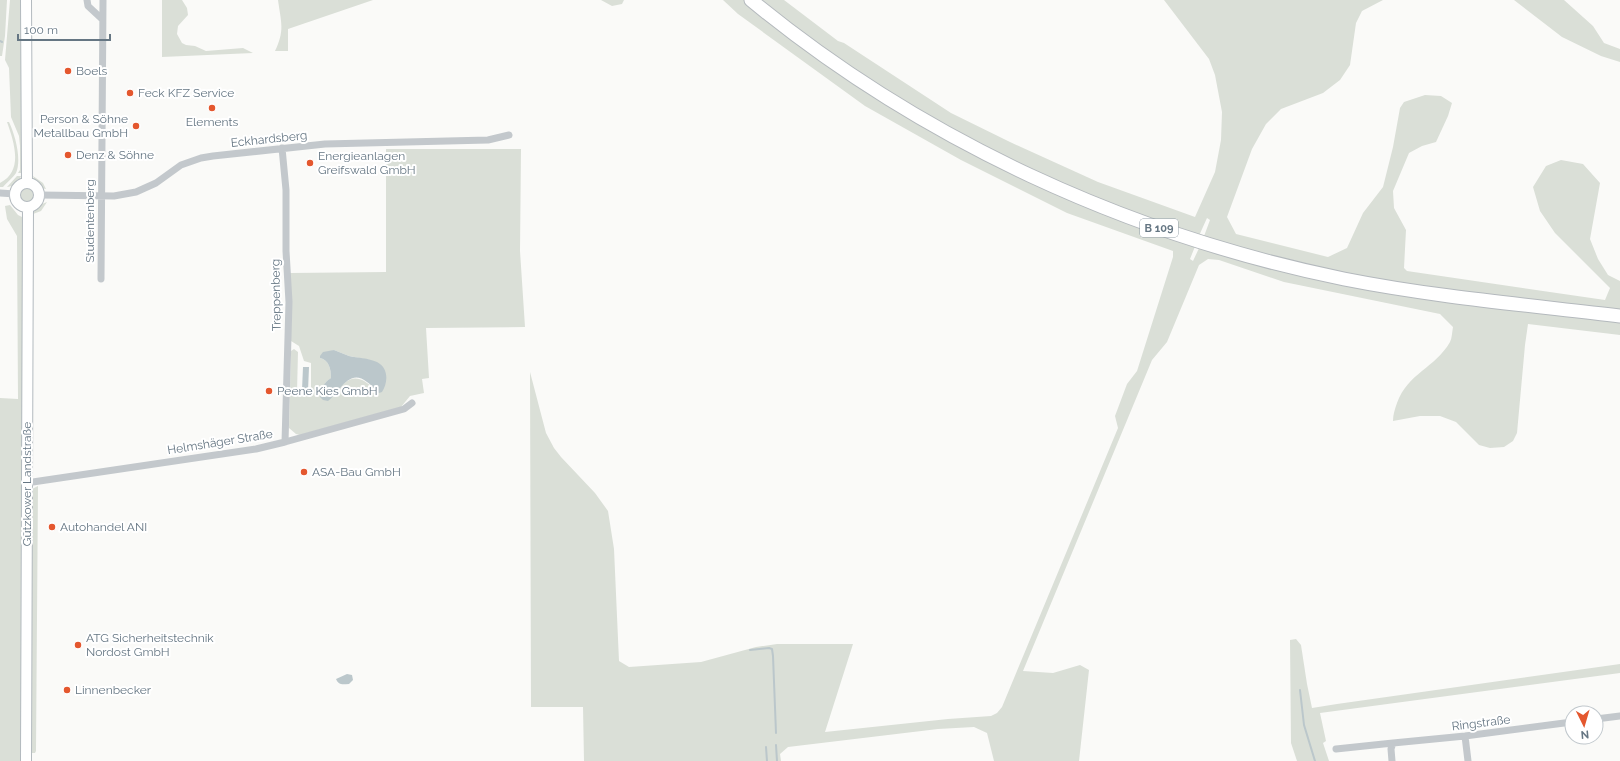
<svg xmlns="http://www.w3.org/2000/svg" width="1620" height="761" viewBox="0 0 1620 761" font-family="Raleway,sans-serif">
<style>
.green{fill:#dadfd7;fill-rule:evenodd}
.water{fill:#bbc7cb}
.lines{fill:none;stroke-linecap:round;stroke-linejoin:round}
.stream{stroke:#bbc7cb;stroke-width:2}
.secondary-casing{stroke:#b3babf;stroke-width:12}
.highway-casing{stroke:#b4b9bd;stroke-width:15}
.street{stroke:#c3c8cc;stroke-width:7}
.secondary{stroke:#fff;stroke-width:10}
.highway{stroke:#fff;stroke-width:13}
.poi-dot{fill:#e4572e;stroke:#fff;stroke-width:1.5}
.labels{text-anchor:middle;stroke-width:4;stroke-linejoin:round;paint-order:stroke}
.shield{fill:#fff;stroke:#939fa8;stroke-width:1}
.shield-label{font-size:11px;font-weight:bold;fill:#657683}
.poi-label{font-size:12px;fill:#657683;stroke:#fff;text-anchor:start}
.street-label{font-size:12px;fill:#657683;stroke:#fff}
</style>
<rect width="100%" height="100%" fill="#fafaf8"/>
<path class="green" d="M0 0H7L5 36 2 56H0Z
M10 0H22V173H18L20 170V146L19 136 11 117 9 68 5 60Z
M162 0H182L187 8 188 15 178 26 177 34 182 43 186 45 195 46 206 51 243 48 253 53 162 57Z
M278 0H373L288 29V51H275C285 30 281 22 278 0Z
M601 0H624L622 4 612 6Z
M723 0H744L757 10 907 114 1196 244 1190 259 1193 261 1200 246 1248 260 1620 320V335L1528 324 1525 345 1517 433 1513 441 1504 447 1490 448 1479 445 1456 422 1440 416H1420L1393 421C1393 414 1395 409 1397 403 1408 373 1435 368 1450 342 1452 338 1452 332 1453 327L1440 314 1284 282 1219 260 1208 259 1199 265 1167 342 1152 360 1023 671 1053 673 1080 665 1089 670 1079 761H994L987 733 974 727 938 729 788 747 780 754 781 761H584L583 707H531L530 372 546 433 554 448 561 457 595 493 608 511 614 549 619 661 629 667 701 662 756 647 777 644H853L825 732 948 719 991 716 997 713 1002 707 1118 428 1115 416 1127 384 1137 371 1173 257V251L1067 213 961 160 865 106 738 14Z
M756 0H784L838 41 844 43 951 113 1010 142 1098 182 1195 217 1215 172 1221 140 1222 112 1215 75 1209 59 1164 0H1383L1362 11 1356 23 1350 65 1340 80 1323 93 1281 109 1266 124 1252 149 1227 217 1236 234 1328 257 1347 248 1363 213 1383 187 1393 147 1400 108 1404 102 1425 95 1441 96 1452 103 1448 116 1436 142 1422 146 1409 153 1393 191 1394 208 1406 230 1404 268 1407 271 1605 300 1610 288 1555 233 1540 211 1533 187 1546 166 1561 160 1583 164 1600 183 1590 239 1598 259 1608 275 1620 281V312L1375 281 1203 239 1210 220 1207 218 1198 238 1034 173 886 93Z
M1514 0H1564L1593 26 1604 43 1620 49V62L1601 56 1562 37Z
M7 122H9C15 135 22 159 16 173 13 178 7 182 3 187H0V183C24 171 14 142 7 122Z
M386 149H521L520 251 525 327 426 328 429 378 422 379 424 393 410 396 401 407 300 435 296 434 289 428 291 351 294 349 298 352 297 392 311 393V363L304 361 299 346 291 341 290 273 386 272ZM334 350 349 356 369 360 375 390C357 371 346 377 333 397L321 392 326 382 331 378C331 369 329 360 320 358Z
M17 176H21C19 184 15 186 7 187Z
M33 176 43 183 46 189C39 188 35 182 33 176Z
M20 194a8 8 0 1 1 16 0a8 8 0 1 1-16 0Z
M47 202 41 211 33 214 37 206Z
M10 205 18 215 22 217V761H0V398L18 399 17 236 7 219 5 206Z
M38 486 36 751 35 753H32L31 752 32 489Z
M1296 639 1301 645 1307 684 1312 708 1337 704 1620 664V673L1320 713 1326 741 1323 743 1329 761H1297L1291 743 1290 640Z"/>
<path class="water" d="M334 350C339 352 344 354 349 356 358 358 368 358 377 362 389 368 388 383 382 392L379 393C374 390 372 385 367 382 349 367 339 393 328 401L323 400 320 397C321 389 324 382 331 378 331 369 329 360 320 358V356L323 352Z
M303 367H309L308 391 302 390Z
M347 674 352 675 353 680 349 684C343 684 339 686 336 679Z"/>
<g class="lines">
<path class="stream" d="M0 41 2 42
M750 650 769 648 772 649 773 656 776 733
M1300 690 1304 725 1315 761
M776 745 777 761
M766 747 767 761"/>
<g class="secondary-casing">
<path id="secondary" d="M26 0 27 182
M15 195a12 12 0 1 1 24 0a12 12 0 1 1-24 0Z
M26 761 28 207"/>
</g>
<g class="highway-casing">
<path id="highway" d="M751 0C921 140 1128 235 1344 279 1435 297 1528 305 1620 316"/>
</g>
<path class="street" d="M87 0 88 6 102 19
M282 148 286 190V251L289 302 285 442
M0 193 15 194
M40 195 114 196 136 192 156 183 181 165 201 158 213 156 325 144 488 140 509 135
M101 279 103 0
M26 483 256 449 285 442 404 409 412 403
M1596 719 1620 716
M1465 736 1468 761
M1336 749 1393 743
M1392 761 1391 749 1393 743 1465 736 1572 722"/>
<use href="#secondary" class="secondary"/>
<use href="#highway" class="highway"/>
</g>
<g class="poi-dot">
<circle cx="68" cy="71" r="4"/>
<circle cx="130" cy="93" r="4"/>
<circle cx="212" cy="108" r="4"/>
<circle cx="136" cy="126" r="4"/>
<circle cx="68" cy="155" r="4"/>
<circle cx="310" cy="163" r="4"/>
<circle cx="269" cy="391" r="4"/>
<circle cx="304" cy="472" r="4"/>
<circle cx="52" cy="527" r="4"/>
<circle cx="78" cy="645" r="4"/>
<circle cx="67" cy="690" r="4"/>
</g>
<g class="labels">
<rect class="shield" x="1140" y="219" width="38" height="18" rx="3"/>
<g class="shield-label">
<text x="1159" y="232">B 109</text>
</g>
<g class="poi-label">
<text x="76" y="75">Boels</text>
<text x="138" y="97">Feck KFZ Service</text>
<text x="128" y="123" text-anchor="end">Person &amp; Söhne<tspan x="128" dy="14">Metallbau GmbH</tspan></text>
<text x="212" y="126" text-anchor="middle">Elements</text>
<text x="76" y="159">Denz &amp; Söhne</text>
<text x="318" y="160">Energieanlagen<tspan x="318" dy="14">Greifswald GmbH</tspan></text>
<text x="277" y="395">Peene Kies GmbH</text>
<text x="312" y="476">ASA-Bau GmbH</text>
<text x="60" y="531">Autohandel ANI</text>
<text x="86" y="642">ATG Sicherheitstechnik<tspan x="86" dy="14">Nordost GmbH</tspan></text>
<text x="75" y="694">Linnenbecker</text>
</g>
<g class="street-label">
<text transform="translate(269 139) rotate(-6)" y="4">Eckhardsberg</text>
<text transform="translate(90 221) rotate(-90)" y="4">Studentenberg</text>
<text transform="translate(276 295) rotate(-91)" y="4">Treppenberg</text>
<text transform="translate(220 442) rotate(-9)" y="4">Helmshäger Straße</text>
<text transform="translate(27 484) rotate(-90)" y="4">Gützkower Landstraße</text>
<text transform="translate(1481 723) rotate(-7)" y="4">Ringstraße</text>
</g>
</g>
<g transform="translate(1584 725) rotate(175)"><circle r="19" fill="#ffffff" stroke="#c1c8cd"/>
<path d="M0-3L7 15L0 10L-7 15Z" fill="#e4572e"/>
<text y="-6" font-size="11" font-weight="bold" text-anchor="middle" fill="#657683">N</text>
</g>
<path d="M18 34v6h92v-6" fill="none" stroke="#657683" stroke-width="2"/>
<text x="24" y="34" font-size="12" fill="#657683" stroke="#ffffff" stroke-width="3" paint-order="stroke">100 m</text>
</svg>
